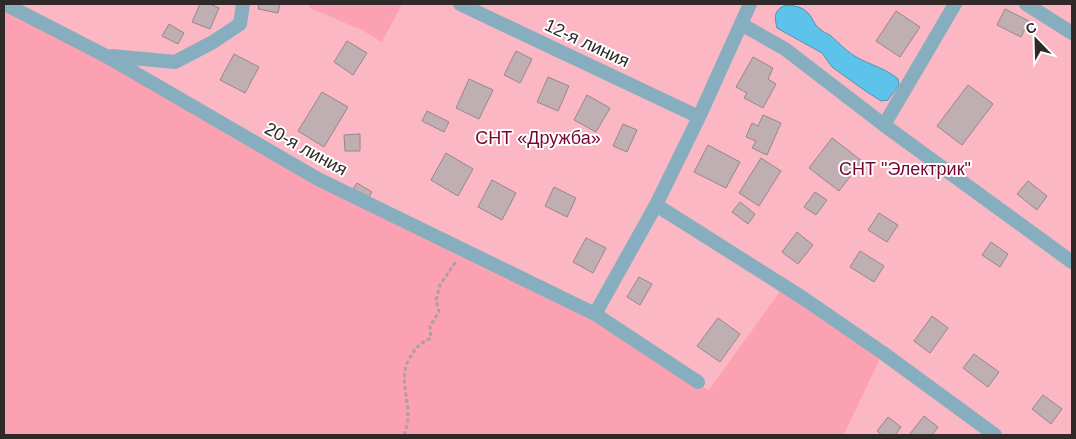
<svg xmlns="http://www.w3.org/2000/svg" width="1076" height="439" viewBox="0 0 1076 439" font-family="Helvetica,sans-serif">
<style>
.green{fill:#fbb7c3}
.forest{fill:#fba1b2}
.water{fill:#5dc3ea;stroke:#4f95b0}
.building{fill:#c0afb2;stroke:#97878a}
.lines{fill:none;stroke-linecap:round;stroke-linejoin:round}
.path{stroke:#ad9fa2;stroke-width:3;stroke-dasharray:4 2.5;stroke-linecap:butt}
.minor{stroke:#86aebe;stroke-width:14}
.labels{text-anchor:middle;stroke-width:4;stroke-linejoin:round;paint-order:stroke}
.street-label{font-size:18px;fill:#2f292a;stroke:#fff}
.park-label{font-size:18px;fill:#740731;stroke:#fff}
</style>
<rect width="100%" height="100%" fill="#fae8eb"/>
<path class="green" d="M6 4H1072V435H844L883 353 709 390 698 382 319 179Z"/>
<path class="forest" d="M4 4 319 179 591 312 709 390 784 286 883 353 844 435H4Z
M307 4H402L382 42 362 30 312 9Z"/>
<path class="water" d="M788 5C797 6 806 8 811 17 814 21 815 26 820 29 823 32 826 33 830 35 840 44 848 53 860 59 874 66 886 69 898 79L899 85 888 100 881 101 864 90 832 67 822 53 777 28C774 16 774 8 788 5Z"/>
<path class="building" d="M200 4H210L219 8 210 29 192 22Z
M259 4H280L278 13 258 9Z
M1005 9 1029 21 1021 37 997 25Z
M896 11 920 27 900 57 876 41Z
M169 24 184 33 178 44 162 36Z
M347 41 367 53 353 75 334 62Z
M516 51 532 59 520 83 504 75Z
M234 54 259 67 245 93 220 80Z
M753 57 773 68 768 79 776 84 763 108 744 98 747 93 736 87Z
M548 77 569 86 558 111 537 102Z
M469 79 493 90 479 119 456 108Z
M968 85 993 104 962 145 937 126Z
M322 92 348 107 324 147 298 131Z
M587 95 610 108 596 132 574 120Z
M427 111 449 122 444 132 422 121Z
M763 115 781 123 767 155 752 148 756 141 746 137 752 123 758 126Z
M623 124 637 130 627 152 613 146Z
M360 134V151H345L344 135Z
M832 138 862 161 839 191 809 168Z
M708 145 740 162 726 188 694 172Z
M446 153 473 169 458 196 431 180Z
M761 158 781 171 759 206 739 193Z
M492 180 516 193 502 220 478 207Z
M1028 181 1047 196 1037 210 1017 194Z
M357 183 372 192 369 197 353 189Z
M554 187 576 198 567 217 545 206Z
M815 192 827 200 816 215 804 207Z
M740 202 755 214 748 224 732 212Z
M879 213 898 225 887 242 868 230Z
M797 232 813 245 798 264 782 252Z
M586 238 606 248 593 273 573 262Z
M991 242 1008 254 1000 267 982 255Z
M860 251 884 266 874 282 850 267Z
M639 277 652 284 640 305 627 297Z
M932 316 948 328 930 353 914 341Z
M718 318 740 334 720 362 697 346Z
M974 354 999 372 988 387 963 368Z
M1043 395 1062 409 1051 424 1032 409Z
M924 416 938 427 932 435H909Z
M888 417 901 427 895 435H882L877 431Z"/>
<g class="lines">
<path class="path" d="M404 435C416 408 396 384 409 359 416 347 419 344 431 338L430 326 439 312 436 300 440 285 456 261"/>
<path class="minor" d="M5 4 106 56 318 179 595 314 698 382
M460 4 699 117
M955 4 884 125 1072 262
M1026 4 1072 33
M741 24 785 49 884 125
M112 56 175 62 213 42 240 24 243 4
M656 205 803 298 883 353 995 435
M595 314 656 205 699 117 750 4"/>
</g>
<g class="labels">
<g class="street-label">
<text transform="translate(587 43) rotate(25)" y="6">12-я линия</text>
<text transform="translate(306 149) rotate(29)" y="6">20-я линия</text>
</g>
<g class="park-label">
<text x="538" y="144">СНТ «Дружба»</text>
<text x="905" y="175">СНТ "Электрик"</text>
</g>
</g>
<rect width="1076" height="439" fill="none" stroke="#2f292a" stroke-width="10"/>
<g transform="translate(1036 40) rotate(337)" stroke="#ffffff" stroke-width="4" paint-order="stroke">
<path d="M0-4L9 19L0 12L-9 19Z" fill="#2f292a"/>
<text y="-8" font-size="14" font-weight="bold" text-anchor="middle" fill="#2f292a">С</text>
</g>
</svg>
